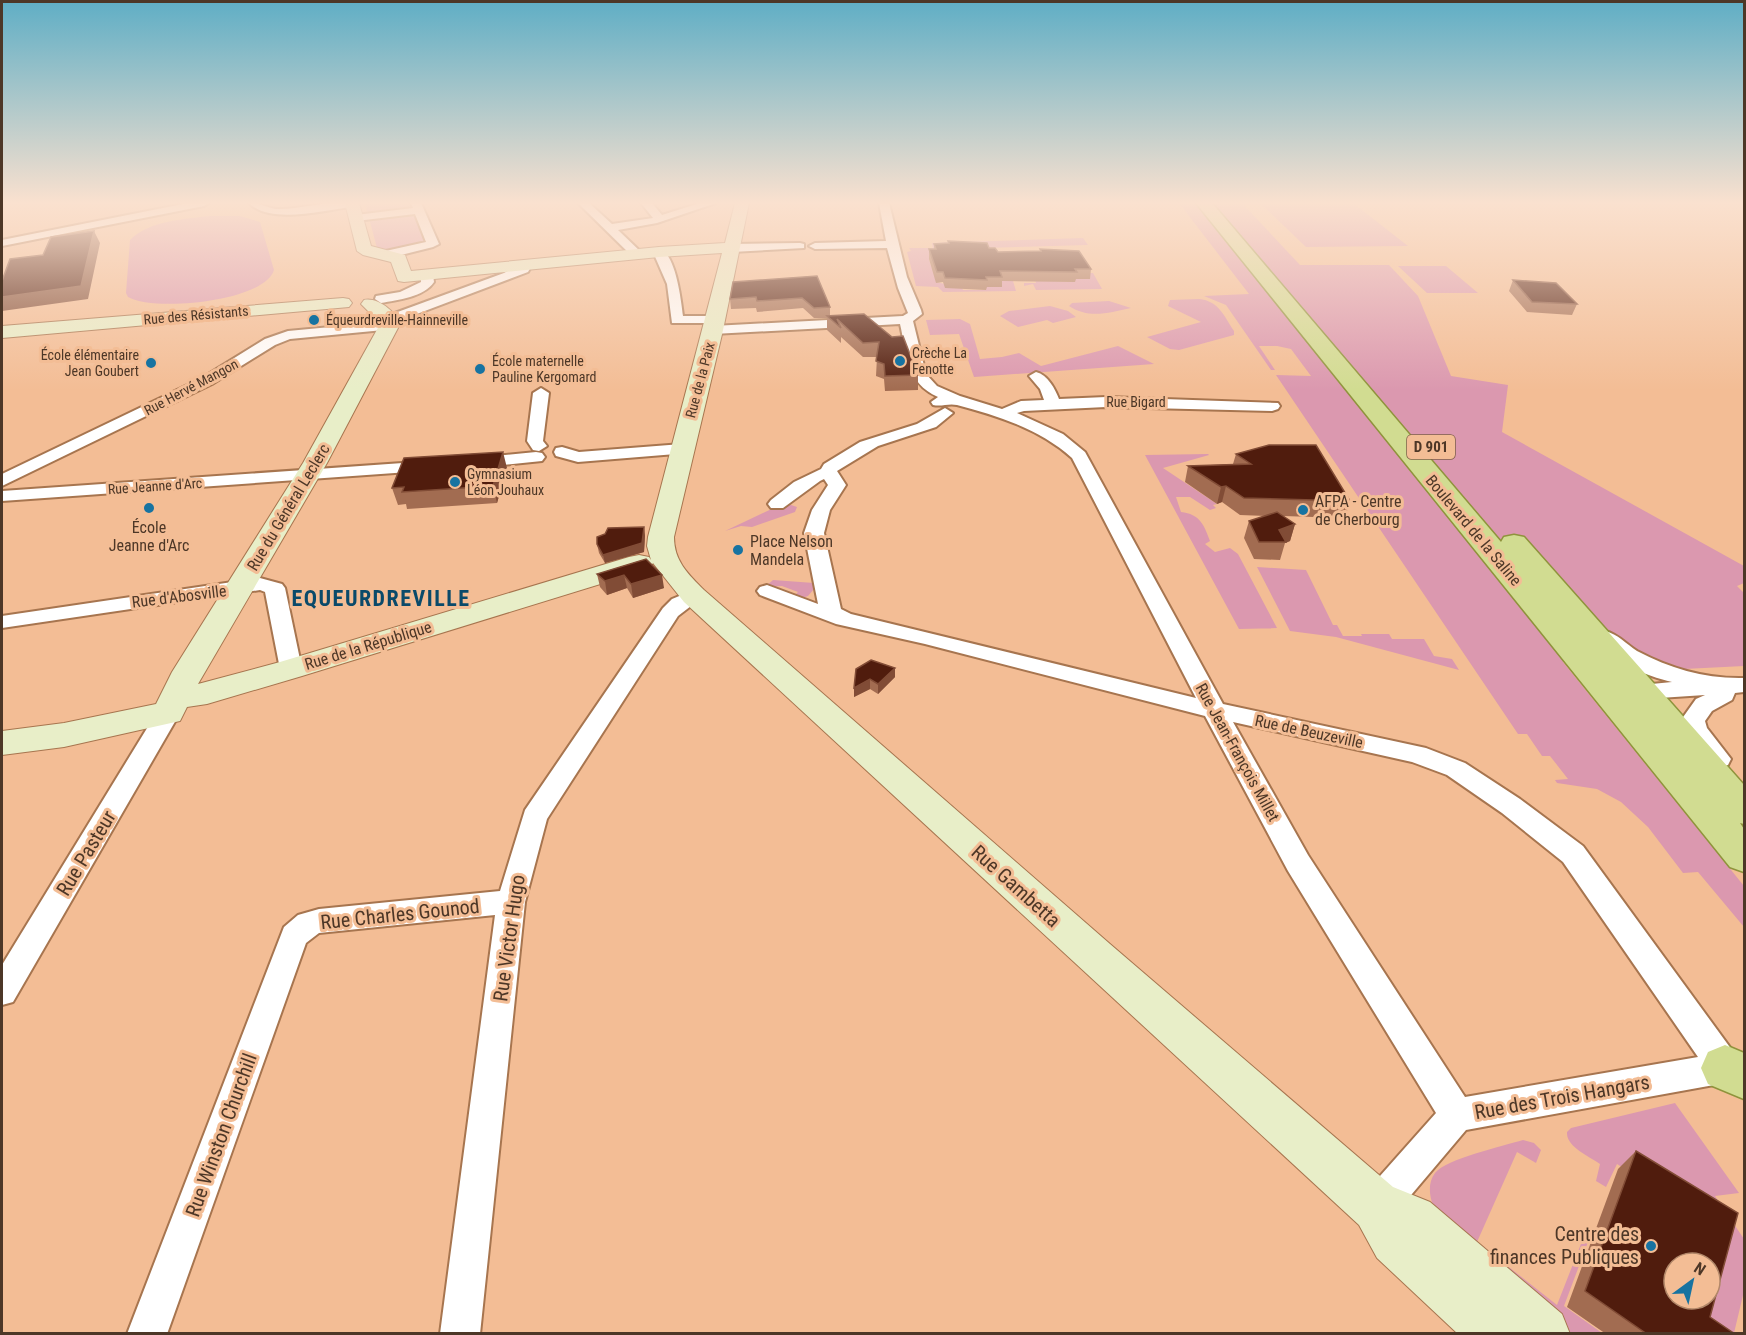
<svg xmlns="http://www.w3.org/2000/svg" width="1746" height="1335" viewBox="0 0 1746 1335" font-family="'Roboto Condensed',sans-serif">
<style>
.green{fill:#db98af}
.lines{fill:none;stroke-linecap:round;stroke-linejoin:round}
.street-casing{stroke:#a7754f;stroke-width:4}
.secondary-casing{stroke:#a7754f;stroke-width:2}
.primary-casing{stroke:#8f933c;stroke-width:3}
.street{fill:#fff;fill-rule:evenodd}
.secondary{fill:#e8eec8;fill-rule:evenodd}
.primary{fill:#d1dc91;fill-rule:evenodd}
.wall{fill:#a26c51}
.shaded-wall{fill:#814c36}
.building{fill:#501c0d;stroke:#814c36;stroke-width:1.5;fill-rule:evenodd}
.poi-dot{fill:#1773a1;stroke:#f3bd95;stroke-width:2}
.labels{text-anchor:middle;stroke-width:6;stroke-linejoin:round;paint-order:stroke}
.far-street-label{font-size:14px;fill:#4d3727;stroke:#f3bd95}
.far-poi-label{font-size:14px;fill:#4d3727;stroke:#f3bd95;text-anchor:start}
.shield{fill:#f3bd95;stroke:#7f5f48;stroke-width:1.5}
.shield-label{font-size:15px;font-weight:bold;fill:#4d3727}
.poi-label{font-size:16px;fill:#4d3727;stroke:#f3bd95;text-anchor:start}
.street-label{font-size:16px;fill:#4d3727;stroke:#f3bd95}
.near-street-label{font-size:20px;fill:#4d3727;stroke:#f3bd95}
.near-poi-label{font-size:20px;fill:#4d3727;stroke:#f3bd95;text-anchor:end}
.district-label{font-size:22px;font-weight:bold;letter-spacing:1.5px;fill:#0a4a6a;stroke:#f3bd95}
</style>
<rect width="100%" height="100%" fill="#f3bd95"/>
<path class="green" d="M365 203H413L429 244 389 250 377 248Z
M1179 203H1242L1300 265H1389L1418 296 1451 376 1508 385 1502 432 1744 566V583L1737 586 1744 593V666L1684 669 1656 661 1563 662 1744 886V927L1698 872 1683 873 1648 827 1621 802 1597 789 1557 783 1555 780 1568 779 1550 756H1542L1527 734H1518L1276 375 1311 376 1291 349 1277 346H1259L1275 370H1271L1226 305 1204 296 1249 294Z
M1260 203H1353L1408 246 1306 247Z
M210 216H240L260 222 274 270C264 302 154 312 128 297L126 293 130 240C148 221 185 219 210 216Z
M1083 238 1088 245 984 248 929 259 931 266H938L936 282 962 288 963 290H986L985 287 1000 281H1013L1016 291 943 292 938 287 916 286 907 252 911 251 909 248H933L932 243Z
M1398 266H1446L1478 293H1427Z
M1086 273H1093L1102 289 1036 290 1033 284 1024 286V283H1036L1035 280 1075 282 1074 279H1089Z
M1199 299C1219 301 1224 316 1234 331V335L1179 350 1170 349 1147 337 1201 322 1168 306 1170 300Z
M1109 301 1131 308C1108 313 1089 319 1069 306L1072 303Z
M1050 306 1068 311 1076 317 1053 323 1047 320 1018 327 1000 316 1009 311Z
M960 319 970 324 980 359 1002 357 1019 353 1041 366 1118 346 1154 364 974 377 959 334 930 335 926 320Z
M1208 454 1209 455 1163 468 1217 504 1213 505 1216 508 1210 510 1190 497H1176L1181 512C1200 514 1204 525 1210 541L1205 544 1215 552 1230 548 1238 554 1277 628 1239 629 1145 455Z
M791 505 797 507 795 512 752 527 741 526 725 531 778 506Z
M1257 567 1306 570 1333 625H1337L1343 636H1362L1361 634H1389L1392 639H1424L1434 656 1452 659 1459 670 1336 637 1290 631Z
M773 580 814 583V589L808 596 802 598 795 595 798 592 782 586 765 587Z
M1675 1103 1739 1193 1715 1196 1744 1239V1291L1734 1333 1701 1318 1710 1299 1724 1232 1617 1164 1606 1187 1596 1181 1600 1164C1589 1156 1566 1147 1567 1132L1571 1128Z
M1523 1140 1534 1143 1541 1150 1536 1163 1517 1152 1477 1242 1557 1305 1586 1231 1591 1234 1564 1306 1602 1333H1571L1433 1205C1429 1195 1428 1182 1435 1173 1446 1159 1503 1146 1523 1140Z"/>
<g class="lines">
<g class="street-casing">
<path id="street" d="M188 203H209L204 206 2 246V240Z
M249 203C262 203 267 208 276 209 303 210 332 198 357 204L352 207C323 210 271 225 249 203Z
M411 203H421L439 244 433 247 385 259 381 258V252L426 242 415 214 356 221 351 218 356 215 413 208Z
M578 203H589L612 224 653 218 641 203H652L662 215 700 203H716L657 223 618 230 643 254 637 258 633 257Z
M879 203H889L907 277 921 310 922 314 913 321 926 374 937 386 960 396 1002 409 1021 401 1044 400 1040 389 1029 376 1036 372C1048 375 1055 389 1059 399L1106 397 1278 403 1280 406 1278 409 1272 411 1106 407 1024 411 1017 413 1063 434 1085 452 1223 704 1426 748 1465 763 1520 799 1583 846 1737 1057 1741 1068 1737 1079 1725 1083 1466 1130 1390 1220 1377 1225 1364 1220 1359 1207 1364 1194 1436 1113 1288 871 1205 716 925 644 836 624 760 595 757 591 760 587 767 585 818 604 804 533 812 510 828 485 824 479 820 481 783 508H771L768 504 771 500 794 482 821 469 824 464 860 442 917 424 945 408 953 413 936 427 878 446 837 471 846 485 830 510 824 533 841 609 851 614 1196 698 1072 458C1040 429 998 416 957 405 948 403 942 407 933 405L931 402 938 397C906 383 907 354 900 324L713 334 706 330 713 326 903 316 908 313 898 288 887 248 815 249 809 246 815 243 886 241ZM1233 722 1412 762 1447 775 1502 813 1563 862 1698 1057 1465 1097 1308 855Z
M800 243 804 244V248L732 252 726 248 732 244Z
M659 248C676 254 681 300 683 316H715L720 317 722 320 720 323H672L667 284 653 252Z
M526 261 532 265 528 272 393 323 396 326 394 329 290 339 275 345 212 384 2 486V474L202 378 265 339 288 331 384 322V317L504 273Z
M427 271 433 275 434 282C424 297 398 300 381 303L375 299 376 296 400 292 421 282V275Z
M541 388 549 393 543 441 547 446 539 451 533 450 527 441 533 393Z
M682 444 688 445 690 449 688 453 578 462 556 456 554 452 556 448 562 447 579 452Z
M536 452 542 453 545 457 542 461 475 468 469 467 466 463 469 459 475 458Z
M431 461 437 462 440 466 437 470 2 501V491Z
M260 578 282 584 285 588 302 669 299 674 291 676 283 674 280 669 265 592 260 590 2 628V616Z
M694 590 701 592 704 596 678 616 547 819 525 902 480 1334H440L495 915 319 933 306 943 167 1334H127L284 927 298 915 319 909 500 891 525 810 663 608 672 599Z
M1605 631C1618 634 1626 644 1637 651 1671 669 1706 679 1744 678V692L1735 693 1732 700 1712 711 1705 721 1707 728 1731 759 1728 765C1721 767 1715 769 1710 764 1699 756 1685 733 1681 720L1696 699 1705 695 1629 700 1621 697 1617 692 1621 687 1672 682C1646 676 1609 661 1594 638L1597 633Z
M168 705 176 707 180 713 13 1002 2 1005V965L160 707Z"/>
</g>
<g class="secondary-casing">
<path id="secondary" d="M345 203H359L371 246 405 255 411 271 659 247 725 243 735 203H749L723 330 674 537C674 561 688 574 704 590L1110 944 1393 1187 1430 1202 1562 1314 1570 1334H1458L1377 1258 1359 1225 684 602 653 563 649 569 302 676 207 704 187 707 180 721 64 747 2 755V731L64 723 156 704 172 672 303 463 379 326V322L361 304 364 300C377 297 398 312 399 326L327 463 198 684 280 662 629 557 639 555 649 557 651 560 647 546 648 537 722 253 659 257 404 282 398 281 391 262 363 255 357 251Z
M343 298 349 299 352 303 349 307 2 338V326Z"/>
</g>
<g class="primary-casing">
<path id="primary" d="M1196 203H1212L1501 542 1504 537 1514 535 1524 537 1744 785V824L1740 823 1744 829V872L1730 867Z
M1725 1045 1744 1053V1099L1708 1084 1701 1068 1708 1052Z"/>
</g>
<use href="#street" class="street"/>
<use href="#secondary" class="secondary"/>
<use href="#primary" class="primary"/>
</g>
<path class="wall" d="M948 241 989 248 998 252 1040 251V249L1091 269 1090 279H1076L1075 282 1002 281V287H987L986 290 945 288 943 282 936 283 929 259V249H934V244L948 243Z
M817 276 830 307V316L864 314 918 375V390L885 391 884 379 876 376 877 357H863L841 337V343L827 330V318H814L803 308 757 312 756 308 731 309 730 299Z
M1513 280 1577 304 1572 315 1527 312 1509 291Z
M1236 454 1350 501 1345 518 1283 516 1295 524 1290 541 1285 543 1280 560 1254 559 1244 538 1249 521 1266 516 1240 515 1222 502 1217 504 1185 482 1188 466 1233 464Z
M507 468 497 503 407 509 406 504 398 505 392 488Z
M644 527 645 536 644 552 605 563 599 553 597 544Z
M646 559 664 588 633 598 627 588 607 595 600 587 597 574Z
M856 669 895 677 878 694 870 689 854 697Z
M1636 1151 1710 1317 1735 1334H1606L1567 1307 1618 1169Z"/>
<path class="shaded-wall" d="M94 231 100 243 88 299 2 311V297Z
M503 452 507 468 497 503 493 486Z
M1226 486 1222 502 1217 504 1221 487Z
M1295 524 1290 541 1285 543 1279 530Z
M644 527 645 536 644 552 605 563 603 555Z
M624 575 627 588 607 595 605 581Z
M662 575 664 588 633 598 631 584Z
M895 668V677L878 694V684Z
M870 679V689L854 697V688Z"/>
<path class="building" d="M94 231 81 286 2 297V281L10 259 43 255 51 237Z
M948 241 987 243 989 248H995L998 252 1041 251 1040 249 1079 251 1091 269H1075L1077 272 1000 271 1002 277H986L987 280 945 278 943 272H937L929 249H936L934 244 949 243Z
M817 276 830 307 814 308 802 298 757 301 756 297 730 299 733 282Z
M1513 280 1556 283 1577 304 1532 302Z
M864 314 892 337 903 336 918 375 885 376 884 364 876 361 879 342 863 343 837 319 841 328 827 316Z
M1269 445H1316L1350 501 1244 498 1226 486 1221 487 1188 466 1251 464 1236 454Z
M503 452 493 486 402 492 404 487 392 488 404 458Z
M1277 512 1295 524 1279 530 1286 542H1259L1249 521Z
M644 527 642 543 603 555 597 544V537L605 534 608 528Z
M646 559 662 575 631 584 624 575 605 581 597 574Z
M871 660 895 668 878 684 870 679 854 688 856 669Z
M1636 1151 1738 1213 1710 1317 1735 1334H1647L1585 1291ZM1674 1263H1710V1299H1674Z"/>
<linearGradient id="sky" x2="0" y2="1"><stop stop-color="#5faec5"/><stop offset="0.52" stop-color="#fae1cf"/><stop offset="1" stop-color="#fae1cf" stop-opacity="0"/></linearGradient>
<rect width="1746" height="390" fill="url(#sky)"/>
<g class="poi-dot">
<circle cx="314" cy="320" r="6"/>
<circle cx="900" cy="361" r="6"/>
<circle cx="151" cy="363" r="6"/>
<circle cx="480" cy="369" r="6"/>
<circle cx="455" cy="482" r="6"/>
<circle cx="149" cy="508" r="6"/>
<circle cx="1303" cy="510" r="6"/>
<circle cx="738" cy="550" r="6"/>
<circle cx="1651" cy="1246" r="6"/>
</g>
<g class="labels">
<g class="far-street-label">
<text transform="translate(196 315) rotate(-5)" y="5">Rue des Résistants</text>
<text transform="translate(700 380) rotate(-75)" y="5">Rue de la Paix</text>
<text transform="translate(191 387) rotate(-28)" y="5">Rue Hervé Mangon</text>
<text x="1136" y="407">Rue Bigard</text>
<text transform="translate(155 486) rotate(-4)" y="5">Rue Jeanne d'Arc</text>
</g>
<g class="far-poi-label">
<text x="326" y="325">Équeurdreville-Hainneville</text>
<text x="912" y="358">Crèche La<tspan x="912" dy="16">Fenotte</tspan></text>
<text x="139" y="360" text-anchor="end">École élémentaire<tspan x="139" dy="16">Jean Goubert</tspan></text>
<text x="492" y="366">École maternelle<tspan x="492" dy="16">Pauline Kergomard</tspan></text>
<text x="467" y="479">Gymnasium<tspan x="467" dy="16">Léon Jouhaux</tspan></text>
</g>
<rect class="shield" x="1407" y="435" width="48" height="24" rx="4.5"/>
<g class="shield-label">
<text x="1431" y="452">D 901</text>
</g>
<g class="poi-label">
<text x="1315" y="507">AFPA - Centre<tspan x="1315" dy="18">de Cherbourg</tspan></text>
<text x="149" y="533" text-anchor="middle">École<tspan x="149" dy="18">Jeanne d'Arc</tspan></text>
<text x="750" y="547">Place Nelson<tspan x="750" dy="18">Mandela</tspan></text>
</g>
<g class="street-label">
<text transform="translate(288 507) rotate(-59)" y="6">Rue du Général Leclerc</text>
<text transform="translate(1474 530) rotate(50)" y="6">Boulevard de la Saline</text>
<text transform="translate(179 596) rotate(-7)" y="6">Rue d'Abosville</text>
<text transform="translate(368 645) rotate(-17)" y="6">Rue de la République</text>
<text transform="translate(1309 731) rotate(12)" y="6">Rue de Beuzeville</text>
<text transform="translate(1238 752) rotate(61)" y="6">Rue Jean-François Millet</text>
</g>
<g class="near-street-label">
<text transform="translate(86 853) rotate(-59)" y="7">Rue Pasteur</text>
<text transform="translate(1016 886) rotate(42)" y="7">Rue Gambetta</text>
<text transform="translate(400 914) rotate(-6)" y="7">Rue Charles Gounod</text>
<text transform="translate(509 938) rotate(-82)" y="7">Rue Victor Hugo</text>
<text transform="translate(1562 1097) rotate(-10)" y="7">Rue des Trois Hangars</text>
<text transform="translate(221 1135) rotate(-70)" y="7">Rue Winston Churchill</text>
</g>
<g class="near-poi-label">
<text x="1639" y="1241">Centre des<tspan x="1639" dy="23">finances Publiques</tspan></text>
</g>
<g class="district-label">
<text x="381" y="606">EQUEURDREVILLE</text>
</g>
</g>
<rect width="1746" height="1335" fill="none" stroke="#4d3727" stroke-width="6"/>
<g transform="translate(1692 1281) rotate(33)"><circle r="28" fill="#f3bd95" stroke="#b18769" stroke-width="1.5"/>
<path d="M0-4.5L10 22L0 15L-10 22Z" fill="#1773a1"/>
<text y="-9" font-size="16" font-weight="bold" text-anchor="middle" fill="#4d3727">N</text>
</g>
</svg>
